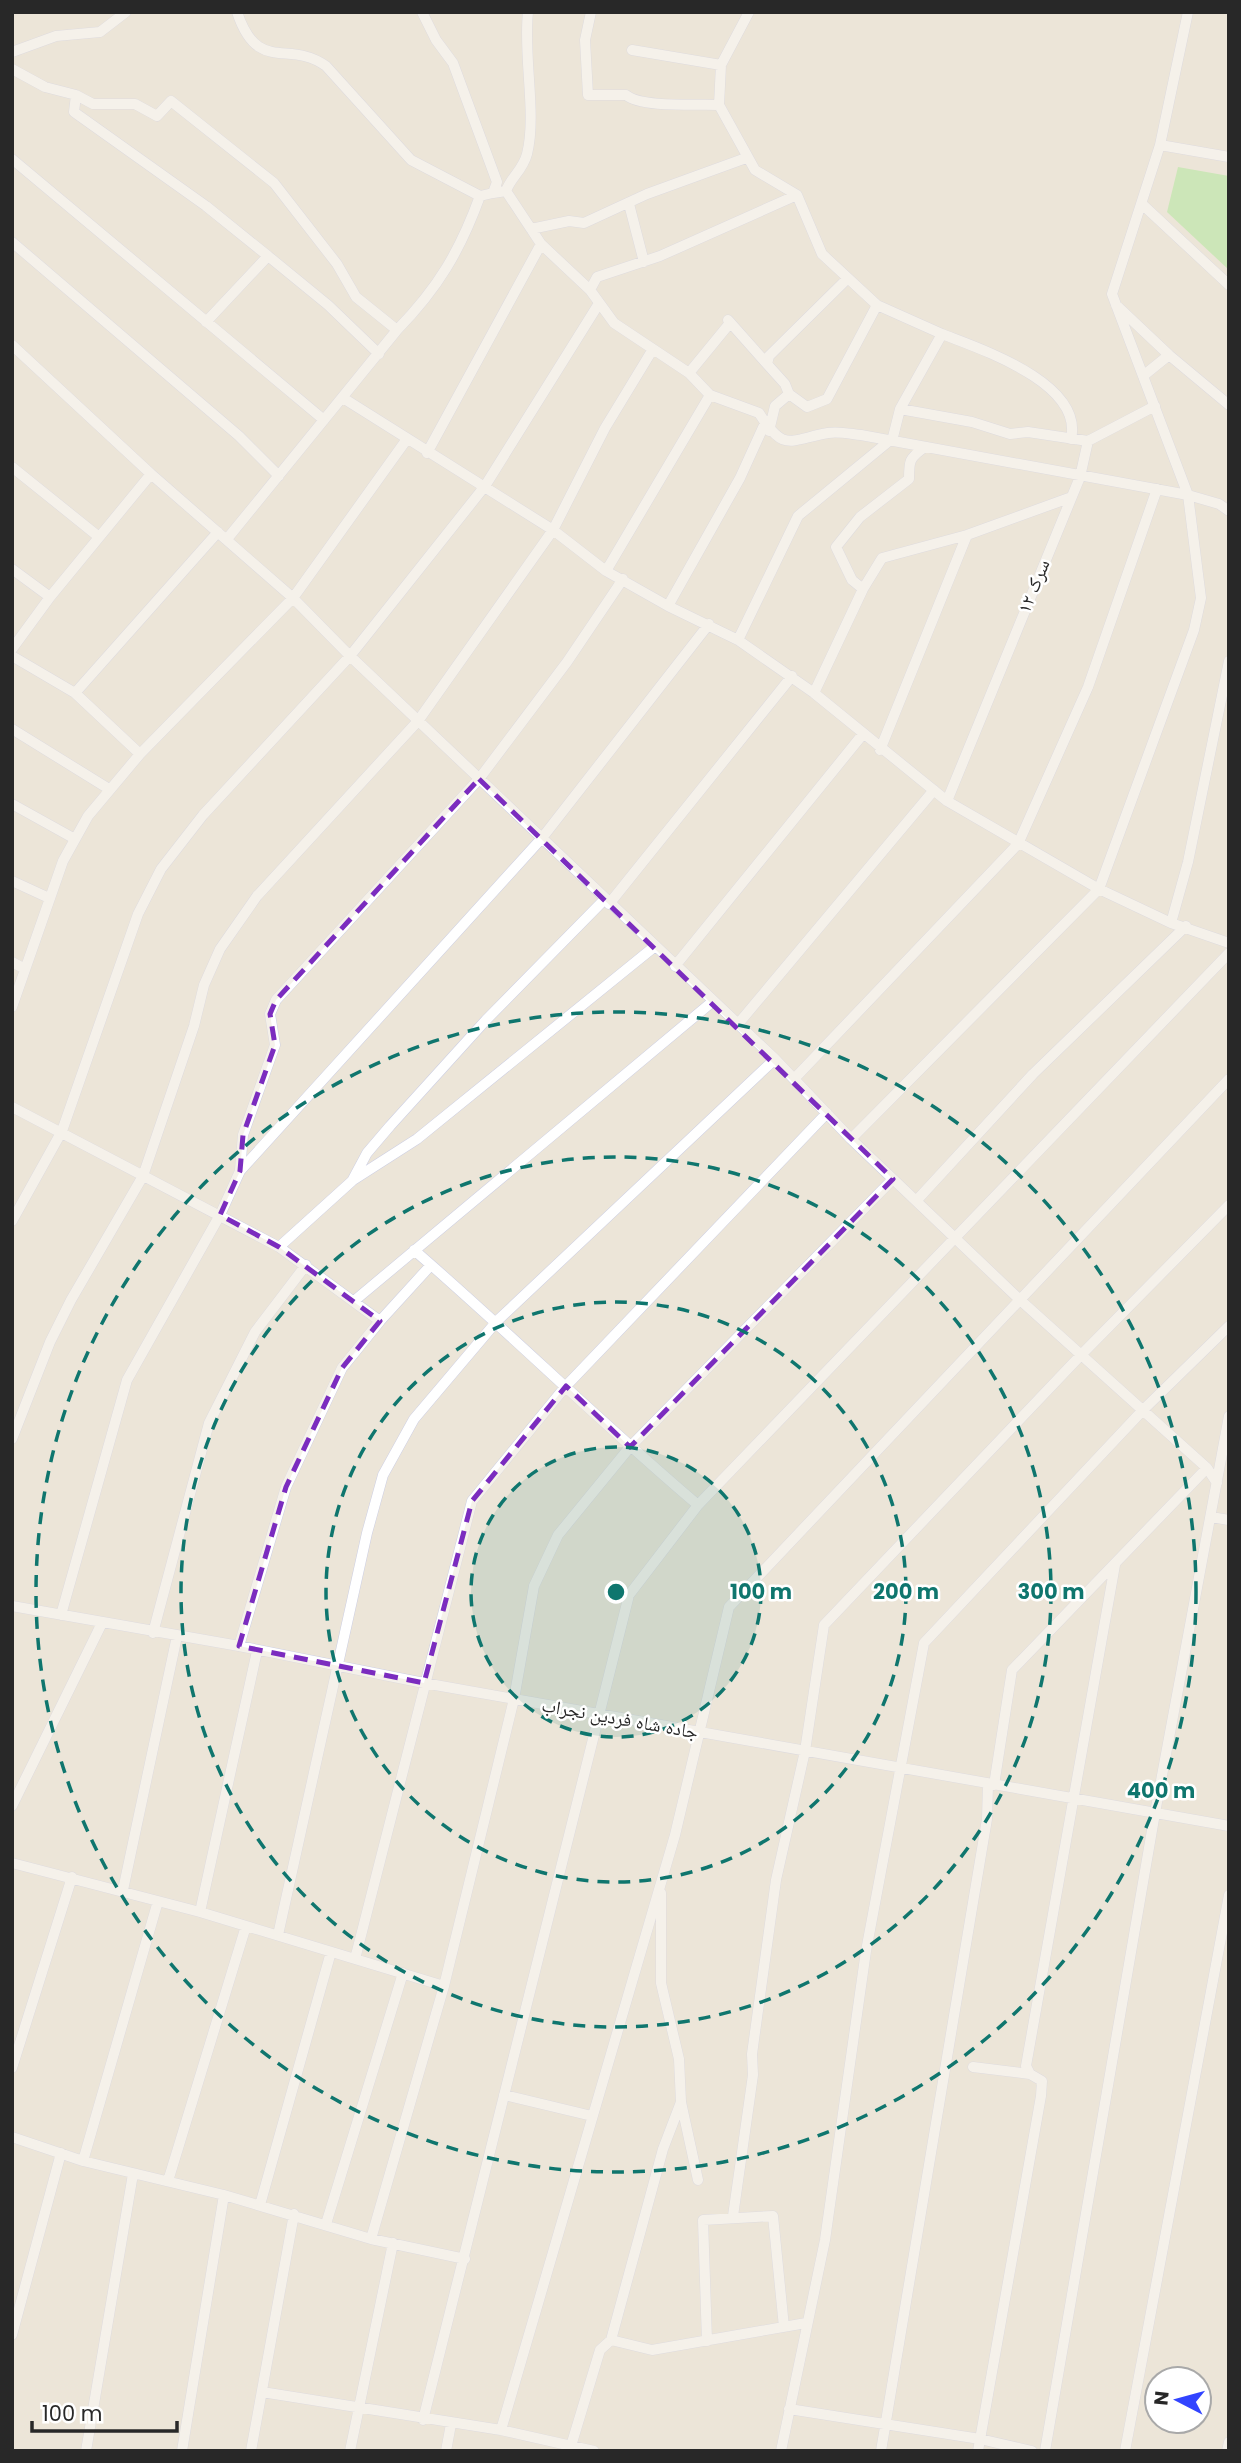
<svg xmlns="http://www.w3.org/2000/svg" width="1241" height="2463" viewBox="0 0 1241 2463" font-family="Poppins,'Noto Naskh Arabic',sans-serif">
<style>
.green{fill:#a5e790}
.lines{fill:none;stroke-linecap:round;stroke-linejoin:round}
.street-casing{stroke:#cdcfe3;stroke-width:11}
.street{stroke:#fff;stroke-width:10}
.marked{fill:none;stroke:#7b2cbf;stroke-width:5;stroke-dasharray:14 9;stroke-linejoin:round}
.ring{fill:none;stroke:#0f766e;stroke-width:3.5;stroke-dasharray:12 9}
.labels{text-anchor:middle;stroke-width:5;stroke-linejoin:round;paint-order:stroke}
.street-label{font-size:19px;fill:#282828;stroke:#fff}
.centre{fill:#0f766e;stroke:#fff;stroke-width:3.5}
.ring-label{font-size:21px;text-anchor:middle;font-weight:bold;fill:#0f766e;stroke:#fff;stroke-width:5;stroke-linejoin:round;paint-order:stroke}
</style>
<rect width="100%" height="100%" fill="#ece5d8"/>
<path class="green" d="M1178 167 1229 176V270L1167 212Z"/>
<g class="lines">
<g class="street-casing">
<path id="street" d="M237 12C258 75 288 39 326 66L411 160 480 196
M422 12 436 40 453 63 497 182 493 193 506 191 541 244 590 290 614 323 689 373 710 395 759 413C784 453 789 440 828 433 838 431 851 434 861 435L1188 495 1219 504 1229 511
M591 12 585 40 588 95H626C641 108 698 104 719 105
M749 12 721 65 719 105 755 170 797 195 822 254 877 305
M632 50 721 65
M12 52 56 36 100 32 126 12
M12 69 45 87 76 95 74 112 206 206 268 256 206 322
M76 95 93 104H135L157 116 171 101 176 105 274 183 337 264 356 297 397 330
M1160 145 1229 157
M12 159 324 420
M506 191C511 177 523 170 527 154 537 114 523 57 528 12
M629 204 644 262
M1143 205 1229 285
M531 229 569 221 584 223 647 194 746 158
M12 242 239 436 279 476
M268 256 328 305 379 354
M590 290 597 277 660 256 797 195
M1116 305 1169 355
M728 320 767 364
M12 345 151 474 293 598 350 656 775 1059 851 1139 1019 1299 1207 1468 1217 1483
M689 373 730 323
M1143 376 1169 355 1229 405
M789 394 785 384 767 364 769 356 847 279
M343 398 553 530 606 571 668 606 738 640 814 693 947 801 1099 889 1171 923 1229 943
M900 409 942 334C980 349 1084 383 1071 439
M769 431 775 406 789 394 807 407 827 399 877 305 942 334
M892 441 900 409 972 422 1010 434 1028 432 1088 441
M427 453 541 244
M12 467 99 537
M227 539 397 330C438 288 460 251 480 196L493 193
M12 569 50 597
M606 571 710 395
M863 589 852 580 836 547 860 517 909 479C909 461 909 458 925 447
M668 606 740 478 765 423
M738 640 798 516 888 442
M12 649 50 597 151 474
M12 656 75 693 140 754
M75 693 218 532
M814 693 863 589 882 558 967 535 1069 498
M12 729 109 789
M880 750 967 535
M947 801 1080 477 1088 441 1155 406
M12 804 75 839
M12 881 49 898
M609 904 792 676
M1171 923 1188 862 1229 661
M12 962 25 969
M675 966 863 734
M12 1007 63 861 88 816 140 754 293 598 407 439
M738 1024 934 790
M794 1079 1018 844 1088 687 1157 489
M12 1107 279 1247 380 1321 342 1368 286 1487 239 1646
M851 1139 1099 889 1194 630 1201 598 1188 495 1112 294 1160 145 1188 12
M240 1170 243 1135 275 1045 270 1014 276 1000 479 779 567 662 623 579
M353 1180 417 1139 654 947
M917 1200 1033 1074 1186 926
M12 1221 62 1131 138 914 161 869 203 815 350 656 485 486 598 305
M279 1247 352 1181 367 1153 390 1126 486 1020 604 900
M414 1250C510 1333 601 1423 698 1505
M354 1301 712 1002
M380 1321 431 1265
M12 1439 50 1342 71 1300 143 1176 194 1026 204 985 220 949 257 896 418 721 553 530 605 428 653 349
M1211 1517 1229 1520
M12 1606 239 1646 424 1683 1229 1826
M61 1615 127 1380 220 1215 240 1171 542 838 709 624
M153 1633 209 1423 255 1332 306 1265
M994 1785 1012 1670 1207 1468
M12 1806 102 1623
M12 1863 200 1912 444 1986
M123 1890 177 1636
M661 1893V1983L679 2059 681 2102 698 2180
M200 1912 257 1651
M278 1935 367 1533 383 1475 414 1419 497 1321 775 1059
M355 1959 472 1501 566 1386 827 1113
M973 2067 1030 2074
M12 2068 72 1877
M504 2095 592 2116
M12 2137 83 2161 224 2195 371 2239 465 2259
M83 2161 158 1901
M168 2181 246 1926
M260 2205 331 1952
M733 2216 753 2075 752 2054 776 1880 805 1751 824 1625 1080 1356 1229 1205
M326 2224 403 1973
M371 2239 444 1986 514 1699 534 1586 558 1535 630 1447 893 1179
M12 2335 61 2153
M611 2340 652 2350 806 2323
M707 2341 703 2220 773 2216 784 2327
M262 2392 501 2430 594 2451
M789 2409 980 2439 1032 2451
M423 2420 629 1595 698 1505 1229 953
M501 2430 675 1835 729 1607 1229 1079
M571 2446 600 2350 611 2340 663 2149 681 2102
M86 2451 133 2174
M182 2451 224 2195
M251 2451 294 2214
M350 2451 393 2243
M446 2451 451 2424
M781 2451 825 2240 866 1951 924 1643 1143 1410 1229 1326
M881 2451 987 1819 988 1784
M978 2451 1041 2096 1042 2081 1030 2074 1026 2066 1115 1565
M1045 2451 1155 1813 1229 1416
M1125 2451 1229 1895
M1227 2451 1229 2442"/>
</g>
<use href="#street" class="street"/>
</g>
<path d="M0 0H1241V2463H0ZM479 779 893 1179 630 1447 566 1386 472 1501 424 1683 239 1646 286 1487 342 1368 380 1321 279 1247 220 1215 240 1171 243 1135 275 1045 270 1014 276 1000Z" fill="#ece5d8" fill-opacity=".55" fill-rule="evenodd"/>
<path class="marked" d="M479 779 893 1179 630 1447 566 1386 472 1501 424 1683 239 1646 286 1487 342 1368 380 1321 279 1247 220 1215 240 1171 243 1135 275 1045 270 1014 276 1000Z"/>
<circle cx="616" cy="1592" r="145" fill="#0f766e" fill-opacity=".12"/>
<g class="ring">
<circle cx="616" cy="1592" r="145"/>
<circle cx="616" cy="1592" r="290"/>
<circle cx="616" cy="1592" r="435"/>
<circle cx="616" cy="1592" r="580"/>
</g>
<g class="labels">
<g class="street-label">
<text transform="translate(1033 586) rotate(-68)" y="7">سرک ۱۲</text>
<text transform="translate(620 1718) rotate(10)" y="7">جاده شاه فردین نجراب</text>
</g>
</g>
<circle cx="616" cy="1592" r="10" class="centre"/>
<g class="ring-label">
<text x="761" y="1599">100 m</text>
<text x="906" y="1599">200 m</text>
<text x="1051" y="1599">300 m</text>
<text x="1161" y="1798">400 m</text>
</g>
<rect width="1241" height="2463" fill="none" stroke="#282828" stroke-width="28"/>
<g transform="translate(1178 2400) rotate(276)"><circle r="33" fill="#ffffff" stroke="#a9a9a9" stroke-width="2"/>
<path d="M0-5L12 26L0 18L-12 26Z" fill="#3244ff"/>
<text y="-10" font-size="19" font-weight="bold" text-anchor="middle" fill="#282828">N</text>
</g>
<path d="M32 2421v10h145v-10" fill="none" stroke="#282828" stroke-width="3.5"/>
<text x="42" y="2421" font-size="21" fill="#282828" stroke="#ffffff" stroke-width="5" paint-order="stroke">100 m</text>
</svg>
